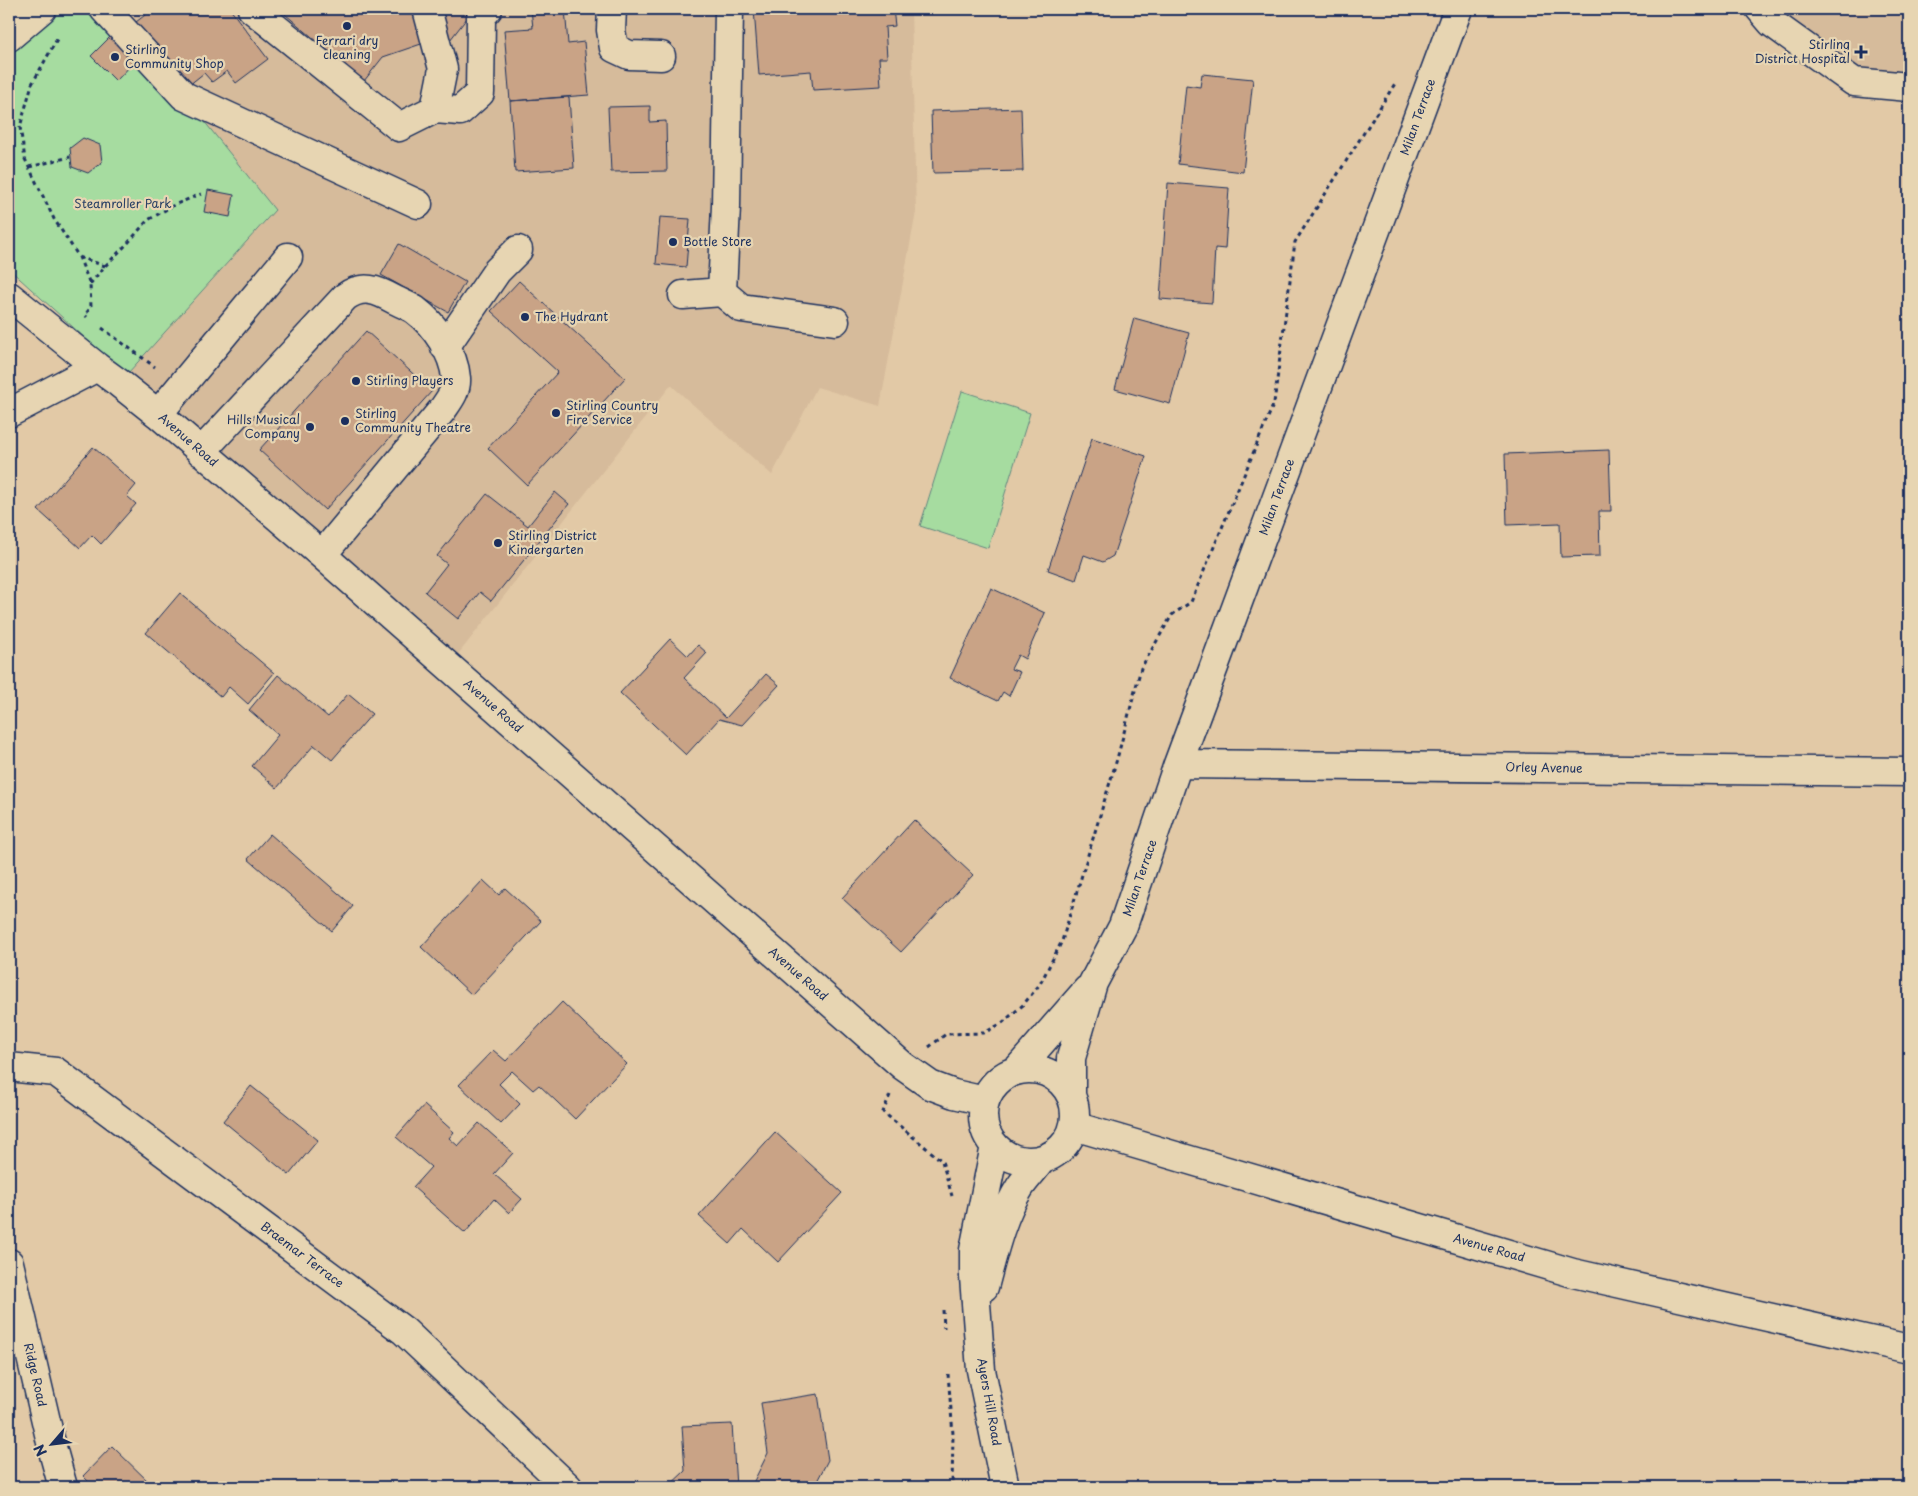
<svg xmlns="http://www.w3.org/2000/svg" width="1918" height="1496" viewBox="0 0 1918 1496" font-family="'Playpen Sans',sans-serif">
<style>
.built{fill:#d6bb9b}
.green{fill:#a6dca0;stroke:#60867f}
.building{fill:#c9a386;stroke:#1b2f5e}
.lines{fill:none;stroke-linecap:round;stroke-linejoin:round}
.minor-casing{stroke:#1b2f5e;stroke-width:31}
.major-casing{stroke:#1b2f5e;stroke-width:31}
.path{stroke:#1b2f5e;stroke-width:3;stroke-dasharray:4 4;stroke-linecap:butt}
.minor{stroke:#e7d5b2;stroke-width:28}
.major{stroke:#e7d5b2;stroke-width:28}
.poi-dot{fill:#1b2f5e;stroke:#e7d5b2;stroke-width:2}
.labels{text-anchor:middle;stroke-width:4.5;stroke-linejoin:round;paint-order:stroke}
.poi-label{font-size:12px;fill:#1b2f5e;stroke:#e7d5b2;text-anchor:start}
.street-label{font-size:12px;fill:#1b2f5e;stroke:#e7d5b2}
.park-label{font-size:12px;fill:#294065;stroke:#e7d5b2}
</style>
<rect width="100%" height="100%" fill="#e2c9a6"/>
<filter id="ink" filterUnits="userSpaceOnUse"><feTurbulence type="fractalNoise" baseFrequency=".02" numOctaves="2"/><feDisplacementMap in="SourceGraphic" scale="10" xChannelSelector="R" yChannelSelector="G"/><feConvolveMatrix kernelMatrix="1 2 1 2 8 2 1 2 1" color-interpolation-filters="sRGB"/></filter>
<g filter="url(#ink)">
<path class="built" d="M104 9H911L916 212 880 406 817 387 772 475 671 385 448 667 119 383 274 210Z
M1760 9H1909V87L1854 82Z"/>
<path class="green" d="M42 9H104L184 96 275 210 119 383 107 358 9 269V37Z
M962 391 1030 413 988 548 920 526Z"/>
<path class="building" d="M153 9H230L268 59 236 83 227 71 212 82 204 73 189 85 136 22Z
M279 9H416L427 42 383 57 364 81Z
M441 9H474L450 40Z
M531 9H565L568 44 584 42 589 95 510 101 504 30 533 28Z
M754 9H893L895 26 885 27 887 58H879L881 86 813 90 811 71 759 75Z
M1253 9H1275L1273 15Z
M114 33 138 58 116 81 91 56Z
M1202 74 1253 79 1243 172 1178 164 1186 85 1200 87Z
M569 97 574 168 515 172 510 101Z
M650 106V122L666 121 667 171 611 172 608 107Z
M1021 108 1023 171 933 173 931 111Z
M83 138 100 145 102 162 88 173 72 167 70 148Z
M1168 183 1229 188 1225 249 1215 248 1212 303 1160 299Z
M208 190 234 195 230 217 204 212Z
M660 217 690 219 686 267 656 264Z
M399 244 465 282 448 312 381 275Z
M519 281 625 378 527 485 488 448 558 372 491 311Z
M1134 318 1189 333 1170 404 1115 389Z
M366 331 432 391 325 510 259 450Z
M1092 438 1146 456 1113 556 1103 562 1084 555 1076 580 1048 570Z
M93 447 136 485 127 496 136 504 101 544 92 535 80 548 38 510Z
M1609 450 1611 511H1599L1600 556 1561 557 1560 523 1507 525 1505 454Z
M555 492 569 504 491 601 480 592 458 619 425 592 447 564 437 556 487 494 528 526Z
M991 588 1045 613 1025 659 1018 655 1011 669 1020 672 1009 696 1003 692 998 701 950 678Z
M180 593 274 673 248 704 229 687 221 697 146 633Z
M670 639 688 656 698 645 707 653 684 678 726 718 766 674 779 685 742 725 719 719 686 755 620 693Z
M278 675 328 717 348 694 372 714 332 760 314 745 277 788 252 766 278 735 249 710Z
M914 820 973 875 901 952 842 898Z
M270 834 353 906 332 931 248 859Z
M483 880 499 895 505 888 541 921 472 995 421 947Z
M562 1002 627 1064 575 1119 539 1085 533 1090 512 1071 499 1084 520 1104 501 1124 459 1085 493 1050 506 1061Z
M251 1086 318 1140 289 1175 223 1121Z
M424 1105 454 1132 449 1138 458 1146 479 1123 513 1153 494 1174 522 1199 509 1213 494 1199 465 1233 413 1187 431 1167 396 1137Z
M775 1132 842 1193 778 1262 743 1229 730 1244 699 1216Z
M818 1394 828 1460 814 1487H751L768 1453 761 1403Z
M732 1424 736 1487H668L685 1471 682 1426Z
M112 1446 154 1487H94L83 1476Z"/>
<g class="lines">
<g class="minor-casing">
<path id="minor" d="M104 9 184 96 418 204
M252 9 399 127 435 109 443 69 427 9
M612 9 611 30 614 48 629 55 661 56
M1760 9 1772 23 1854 82 1909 87
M435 109 460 111 480 93 481 17 488 9
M722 292 726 206 729 9
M683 295 722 292 741 308 835 321
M9 296 97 367 119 383 158 414 322 555 903 1066 930 1085 954 1094 985 1101
M445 347 497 271 518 250
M9 413 97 367
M158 414 288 257
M201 452 345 297C363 284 377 290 395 300 401 303 409 306 415 310 435 325 454 353 456 378 457 390 450 399 443 409L322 555
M1178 764 1909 772
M9 1067 56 1072 404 1331 568 1487
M983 1115a46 46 0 1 1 92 0a46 46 0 1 1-92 0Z
M1017 1070 1087 990
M1071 1095V1058L1093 983 1123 926 1178 764 1458 9
M1074 1126 1573 1273 1909 1349
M995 1146 974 1250V1277L981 1370 1005 1487
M9 1263 53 1451 63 1487
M984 1287C993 1254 1001 1217 1020 1187 1026 1178 1035 1169 1042 1159"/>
</g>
<g class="major-casing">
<path id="major" d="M9 37 42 9"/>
</g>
<path class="path" d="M57 39 32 84 20 127 25 159 54 219 79 257 90 284 91 307 85 315 87 317
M29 167 70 157
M79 257 105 266
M90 284 105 266 127 244 148 220 174 205 201 194
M102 328 155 367
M929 1047 946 1034 984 1033 1002 1023 1023 1005 1040 984 1062 941 1117 759 1141 668 1172 615 1191 602 1274 403 1295 242 1396 82
M890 1095 883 1112 942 1161 952 1196
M943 1310 944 1328
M948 1374 953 1434 952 1487"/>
<use href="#minor" class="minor"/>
<use href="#major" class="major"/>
</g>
</g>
<g class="poi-dot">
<circle cx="347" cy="26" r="5"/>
<path d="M1858.5 44.5h5v5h5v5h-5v5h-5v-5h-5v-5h5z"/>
<circle cx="115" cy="57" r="5"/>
<circle cx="673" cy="242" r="5"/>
<circle cx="525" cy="317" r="5"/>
<circle cx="356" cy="381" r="5"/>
<circle cx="556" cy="413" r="5"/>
<circle cx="345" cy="421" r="5"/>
<circle cx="310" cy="427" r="5"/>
<circle cx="498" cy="543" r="5"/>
</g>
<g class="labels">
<g class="poi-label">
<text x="347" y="45" text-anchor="middle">Ferrari dry<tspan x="347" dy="14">cleaning</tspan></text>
<text x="1850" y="49" text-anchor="end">Stirling<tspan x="1850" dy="14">District Hospital</tspan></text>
<text x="125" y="54">Stirling<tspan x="125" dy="14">Community Shop</tspan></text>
<text x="683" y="246">Bottle Store</text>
<text x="535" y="321">The Hydrant</text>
<text x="366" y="385">Stirling Players</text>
<text x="566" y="410">Stirling Country<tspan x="566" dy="14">Fire Service</tspan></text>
<text x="355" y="418">Stirling<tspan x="355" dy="14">Community Theatre</tspan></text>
<text x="300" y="424" text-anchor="end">Hills Musical<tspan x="300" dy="14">Company</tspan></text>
<text x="508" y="540">Stirling District<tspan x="508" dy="14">Kindergarten</tspan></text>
</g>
<g class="street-label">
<text transform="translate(1418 117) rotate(-70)" y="4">Milan Terrace</text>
<text transform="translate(188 440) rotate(41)" y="4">Avenue Road</text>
<text transform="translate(1277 497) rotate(-70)" y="4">Milan Terrace</text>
<text transform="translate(493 706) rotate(41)" y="4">Avenue Road</text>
<text transform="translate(1544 768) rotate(1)" y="4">Orley Avenue</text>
<text transform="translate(1140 878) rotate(-71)" y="4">Milan Terrace</text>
<text transform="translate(798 974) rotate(41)" y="4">Avenue Road</text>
<text transform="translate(1489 1248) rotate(16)" y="4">Avenue Road</text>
<text transform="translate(302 1255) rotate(37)" y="4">Braemar Terrace</text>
<text transform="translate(35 1375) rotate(77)" y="4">Ridge Road</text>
<text transform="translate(989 1402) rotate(80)" y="4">Ayers Hill Road</text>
</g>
<g class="park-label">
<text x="123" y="208">Steamroller Park</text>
</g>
</g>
<rect width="1918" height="1496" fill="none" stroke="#e7d5b2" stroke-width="30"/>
<rect x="15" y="15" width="1888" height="1466" fill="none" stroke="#1b2f5e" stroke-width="2" filter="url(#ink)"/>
<g transform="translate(52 1444) rotate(242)" stroke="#e7d5b2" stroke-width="4" paint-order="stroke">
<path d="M0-4L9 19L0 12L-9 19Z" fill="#1b2f5e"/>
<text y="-8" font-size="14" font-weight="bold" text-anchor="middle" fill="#1b2f5e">N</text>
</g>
</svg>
